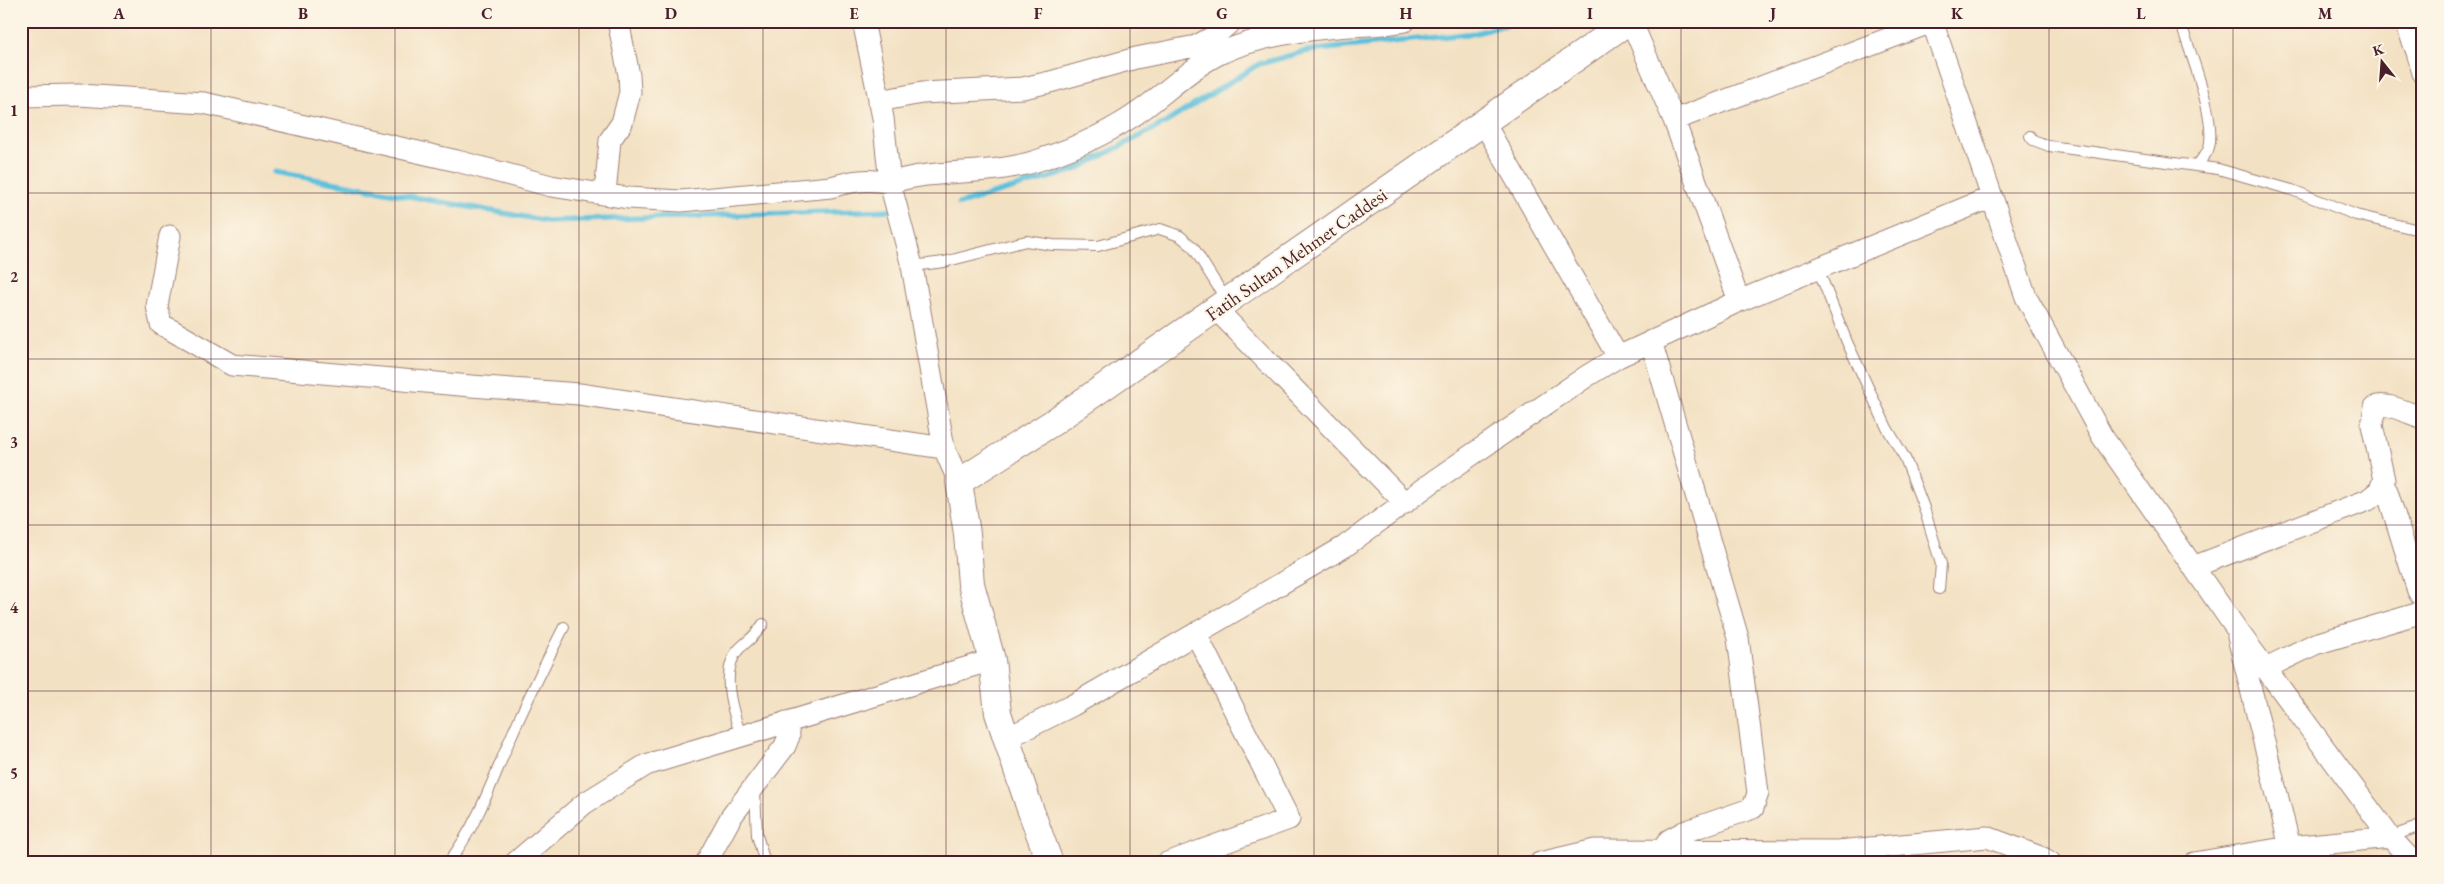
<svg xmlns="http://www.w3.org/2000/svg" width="2444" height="884" viewBox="0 0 2444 884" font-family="'EB Garamond',serif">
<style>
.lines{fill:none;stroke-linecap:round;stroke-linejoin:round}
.stream{stroke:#5dc0dc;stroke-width:5.5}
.service-casing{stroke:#9e8077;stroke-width:12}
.minor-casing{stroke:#9e8077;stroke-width:23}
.tertiary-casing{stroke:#9e8077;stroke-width:28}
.service{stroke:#fff;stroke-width:10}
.minor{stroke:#fff;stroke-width:21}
.tertiary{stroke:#fff;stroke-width:26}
.grid{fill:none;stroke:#4a1f2b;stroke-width:1;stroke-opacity:0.55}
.labels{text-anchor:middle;stroke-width:4;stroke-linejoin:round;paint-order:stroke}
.street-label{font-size:19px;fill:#4a1f2b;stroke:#fcf5e5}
.neatline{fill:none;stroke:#4a1f2b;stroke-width:2}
.grid-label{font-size:16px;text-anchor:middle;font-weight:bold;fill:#4a1f2b}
</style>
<rect width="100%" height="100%" fill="#fcf5e5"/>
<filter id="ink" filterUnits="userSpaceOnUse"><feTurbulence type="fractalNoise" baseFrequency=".02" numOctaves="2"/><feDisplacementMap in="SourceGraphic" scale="10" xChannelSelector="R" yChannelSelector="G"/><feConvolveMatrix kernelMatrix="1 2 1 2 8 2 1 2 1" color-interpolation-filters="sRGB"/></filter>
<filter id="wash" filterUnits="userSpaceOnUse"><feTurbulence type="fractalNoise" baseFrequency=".0096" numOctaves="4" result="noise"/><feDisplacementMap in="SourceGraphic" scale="20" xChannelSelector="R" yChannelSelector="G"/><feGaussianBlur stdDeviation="1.12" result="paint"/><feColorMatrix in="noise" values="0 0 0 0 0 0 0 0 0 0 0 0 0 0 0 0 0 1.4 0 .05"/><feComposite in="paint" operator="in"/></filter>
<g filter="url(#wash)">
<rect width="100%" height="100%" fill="#f3e1c3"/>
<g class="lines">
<path class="stream" d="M275 172 547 221 893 210
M959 204 1075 170 1165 123 1259 64 1307 51 1476 33 1519 21"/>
</g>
</g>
<g filter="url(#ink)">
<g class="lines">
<g class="service-casing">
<path id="service" d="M2180 21C2189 50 2219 123 2208 150 2206 155 2200 160 2197 166
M2030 136 2033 140 2049 146 2218 169 2292 190 2356 215 2423 231
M912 266 944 262 1026 241 1053 245 1098 246 1160 229 1180 236 1193 247 1227 301
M1818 269 1847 342 1887 428 1905 458 1924 508 1941 564 1939 589
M741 736C733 712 719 671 739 649 748 640 755 637 763 624
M755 791 757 835 765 863
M2390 837 2423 825
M448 863C476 827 491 785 508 744 525 704 544 666 564 627"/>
</g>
<g class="minor-casing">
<path id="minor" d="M863 21 883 118 890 183C938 167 992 177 1042 159 1078 147 1113 131 1143 109 1170 89 1193 66 1223 52 1262 35 1307 29 1349 26 1368 25 1386 25 1405 21
M1631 21 1674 120 1739 301
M1932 21 2026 297 2102 436 2235 627 2390 837 2414 863
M2405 21 2417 52 2423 73
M21 96 79 95 204 103 457 161 551 186 628 198 681 201 831 187C851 181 869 178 890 183L912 266 944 448 959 482
M879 101 922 93 1023 88 1050 82 1136 58 1196 46 1213 37 1232 21
M1674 120 1932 22
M1484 123 1618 357
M605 194 610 140 622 123 630 92 629 75 618 21
M170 236 157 306 161 324 232 365 471 386 579 394 944 448
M1216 309 1405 503
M1651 341 1738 638 1758 793 1753 808 1684 832 1669 840 1663 850 1667 863
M2382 485 2387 491 2418 591 2423 598
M2193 567 2368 500 2379 491 2384 480 2372 425 2375 407C2385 401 2410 414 2423 418
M2238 637 2290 847 2292 863
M2266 668 2315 644 2423 612
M1007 738 1073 705 1344 547 1435 480 1587 376 1618 357 1739 301 1992 197
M515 863 585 803 646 765 992 660
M706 863 731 817 785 746 789 736 786 722
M1167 863 1289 819 1196 634
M1540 863 1595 850 1838 851 1987 837 2043 858 2051 863
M2194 863 2290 847 2390 837"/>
</g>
<g class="tertiary-casing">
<path id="tertiary" d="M1050 863 1028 803 998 713 992 660 971 584 967 534 959 482 1052 423 1629 21"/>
</g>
<use href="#service" class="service"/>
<use href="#minor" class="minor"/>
<use href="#tertiary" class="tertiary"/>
</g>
</g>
<path class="grid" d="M211 21V863M395 21V863M579 21V863M763 21V863M946 21V863M1130 21V863M1314 21V863M1498 21V863M1681 21V863M1865 21V863M2049 21V863M2233 21V863M21 193H2423M21 359H2423M21 525H2423M21 691H2423"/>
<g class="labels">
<g class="street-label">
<text transform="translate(1296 254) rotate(-35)" y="7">Fatih Sultan Mehmet Caddesi</text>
</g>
</g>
<rect width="2444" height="884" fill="none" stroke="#fcf5e5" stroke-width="55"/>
<g transform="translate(2382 62) rotate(343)" stroke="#fcf5e5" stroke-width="4" paint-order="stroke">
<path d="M0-4L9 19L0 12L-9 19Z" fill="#4a1f2b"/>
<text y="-8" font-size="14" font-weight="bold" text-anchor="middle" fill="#4a1f2b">K</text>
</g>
<rect x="28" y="28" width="2388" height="828" class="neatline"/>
<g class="grid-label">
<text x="119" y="19">A</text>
<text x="303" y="19">B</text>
<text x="487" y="19">C</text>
<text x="671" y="19">D</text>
<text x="854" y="19">E</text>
<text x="1038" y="19">F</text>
<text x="1222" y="19">G</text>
<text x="1406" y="19">H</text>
<text x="1590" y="19">I</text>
<text x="1773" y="19">J</text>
<text x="1957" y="19">K</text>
<text x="2141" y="19">L</text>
<text x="2325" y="19">M</text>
<text x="14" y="116">1</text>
<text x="14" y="282">2</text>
<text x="14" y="448">3</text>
<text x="14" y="613">4</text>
<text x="14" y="779">5</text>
</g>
</svg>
